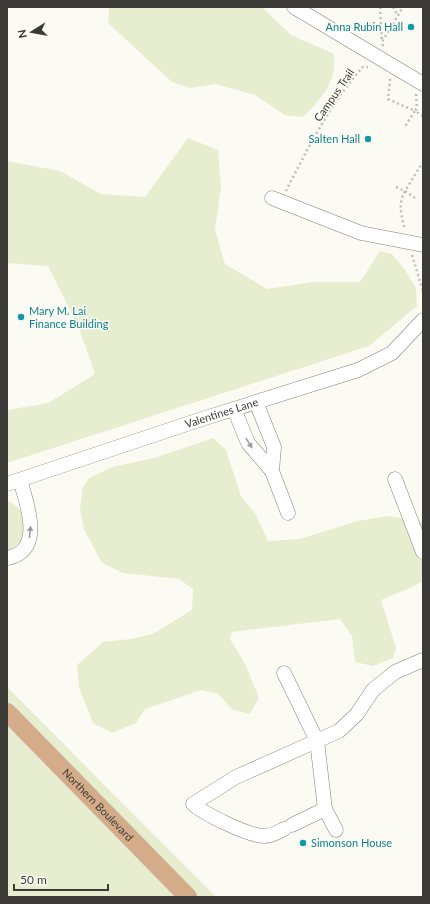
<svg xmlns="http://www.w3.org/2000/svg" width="430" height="904" viewBox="0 0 430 904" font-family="Lato,sans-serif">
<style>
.green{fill:#e6eecf}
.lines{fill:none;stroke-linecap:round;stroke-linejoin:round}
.minor-casing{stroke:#83817a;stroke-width:15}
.major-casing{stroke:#d8d8d7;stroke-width:19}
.path{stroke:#bebdb7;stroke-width:2.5;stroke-dasharray:2 3;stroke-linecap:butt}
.minor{stroke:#fff;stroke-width:14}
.major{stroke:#d4ac89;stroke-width:18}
.oneway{fill:#9d9c9b}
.culture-dot{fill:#0f9aa8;stroke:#fcfbf3;stroke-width:1.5}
.labels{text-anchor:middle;stroke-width:3;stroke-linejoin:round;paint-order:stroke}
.culture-label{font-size:11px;fill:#0d838f;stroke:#fcfbf3;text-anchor:end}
.street-label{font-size:11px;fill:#3b3a37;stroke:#fcfbf3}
</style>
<rect width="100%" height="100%" fill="#fcfbf3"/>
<path class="green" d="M109 7H262L291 35 334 54C337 83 322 97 303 117L285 115 255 95 216 84 190 88 172 82 108 23Z
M188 138 218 150 221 187 215 230 225 264 267 289 313 282H360L380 251 392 254 405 270 416 288 417 306 369 346 7 463V410L48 403 95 374 79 328 48 266 7 263V161L60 171 101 194 145 197Z
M213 438 226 450 241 496 255 513 268 541 299 539 358 521 387 516 423 521V581L412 587 381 600 396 648 393 658 373 666 355 662 352 636 340 619 232 632 230 639 245 664 259 698 250 714 233 710 218 694 201 690 145 709 136 723 112 733 93 723 79 688 77 665 103 642 131 639 153 634 192 610 193 589 179 579 123 573 102 563 84 529 80 509 83 487 89 478 112 467 154 458Z
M7 501C32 511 32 541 7 551Z
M7 687 216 897H7Z"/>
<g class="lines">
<g class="minor-casing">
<g id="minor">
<path d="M294 7 423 84"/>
<path d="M272 198 361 233 423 245"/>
<path d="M256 402 274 447 272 471"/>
<path d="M234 409 248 443 272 471 288 513"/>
<path d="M395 479 423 552"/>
<path id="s1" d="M7 484 202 419 358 370 392 353 423 320"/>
<path d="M7 558C45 551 27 504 20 480"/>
<path d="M284 673 317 741 325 809 292 825"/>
<path d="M325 809 336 830"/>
<path d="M284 829C278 832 272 836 264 836 249 836 204 814 193 804L236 777 339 731 357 714 373 690 395 672 423 660"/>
</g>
</g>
<g class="major-casing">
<g id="major">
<path id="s2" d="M7 712 188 897"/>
</g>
</g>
<path class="path" d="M380 7 382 42
M393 7 398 16
M383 46 382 42 403 7
M390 79 388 99 415 111 404 128
M416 94 417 108 415 111 423 116
M396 187 405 191C398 204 401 215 405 229
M286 191C306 151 333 99 363 67H368
M415 198 405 191 423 162
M412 255 423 291"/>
<use href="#minor" class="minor"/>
<use href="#major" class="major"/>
</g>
<defs><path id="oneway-solid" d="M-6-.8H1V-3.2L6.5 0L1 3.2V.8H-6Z"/></defs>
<g class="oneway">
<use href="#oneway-solid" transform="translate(249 443) rotate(58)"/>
<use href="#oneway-solid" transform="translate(30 532) rotate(-84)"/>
</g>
<g class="culture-dot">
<circle cx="411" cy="27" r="4"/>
<circle cx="368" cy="139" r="4"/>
<circle cx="21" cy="317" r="4"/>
<circle cx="303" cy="843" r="4"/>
</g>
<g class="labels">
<g class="culture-label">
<text x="403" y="31">Anna Rubin Hall</text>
<text x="360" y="143">Salten Hall</text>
<text x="29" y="315" text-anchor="start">Mary M. Lai<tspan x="29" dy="13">Finance Building</tspan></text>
<text x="311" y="847" text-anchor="start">Simonson House</text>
</g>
<g class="street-label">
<text transform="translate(334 95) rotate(-55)" y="4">Campus Trail</text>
<text dy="4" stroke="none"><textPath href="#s1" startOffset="226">Valentines Lane</textPath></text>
<text dy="4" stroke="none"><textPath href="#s2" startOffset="130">Northern Boulevard</textPath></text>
</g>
</g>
<rect width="430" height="904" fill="none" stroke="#3b3a37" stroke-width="16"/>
<g transform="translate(32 32) rotate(259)" stroke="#fcfbf3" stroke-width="3" paint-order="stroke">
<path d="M0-3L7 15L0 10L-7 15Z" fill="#3b3a37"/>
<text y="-6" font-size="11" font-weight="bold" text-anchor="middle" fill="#3b3a37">N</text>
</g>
<path d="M14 884v6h94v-6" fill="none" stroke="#3b3a37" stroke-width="2"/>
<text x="20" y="884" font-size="12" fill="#3b3a37" stroke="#fcfbf3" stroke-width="3" paint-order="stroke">50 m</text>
</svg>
